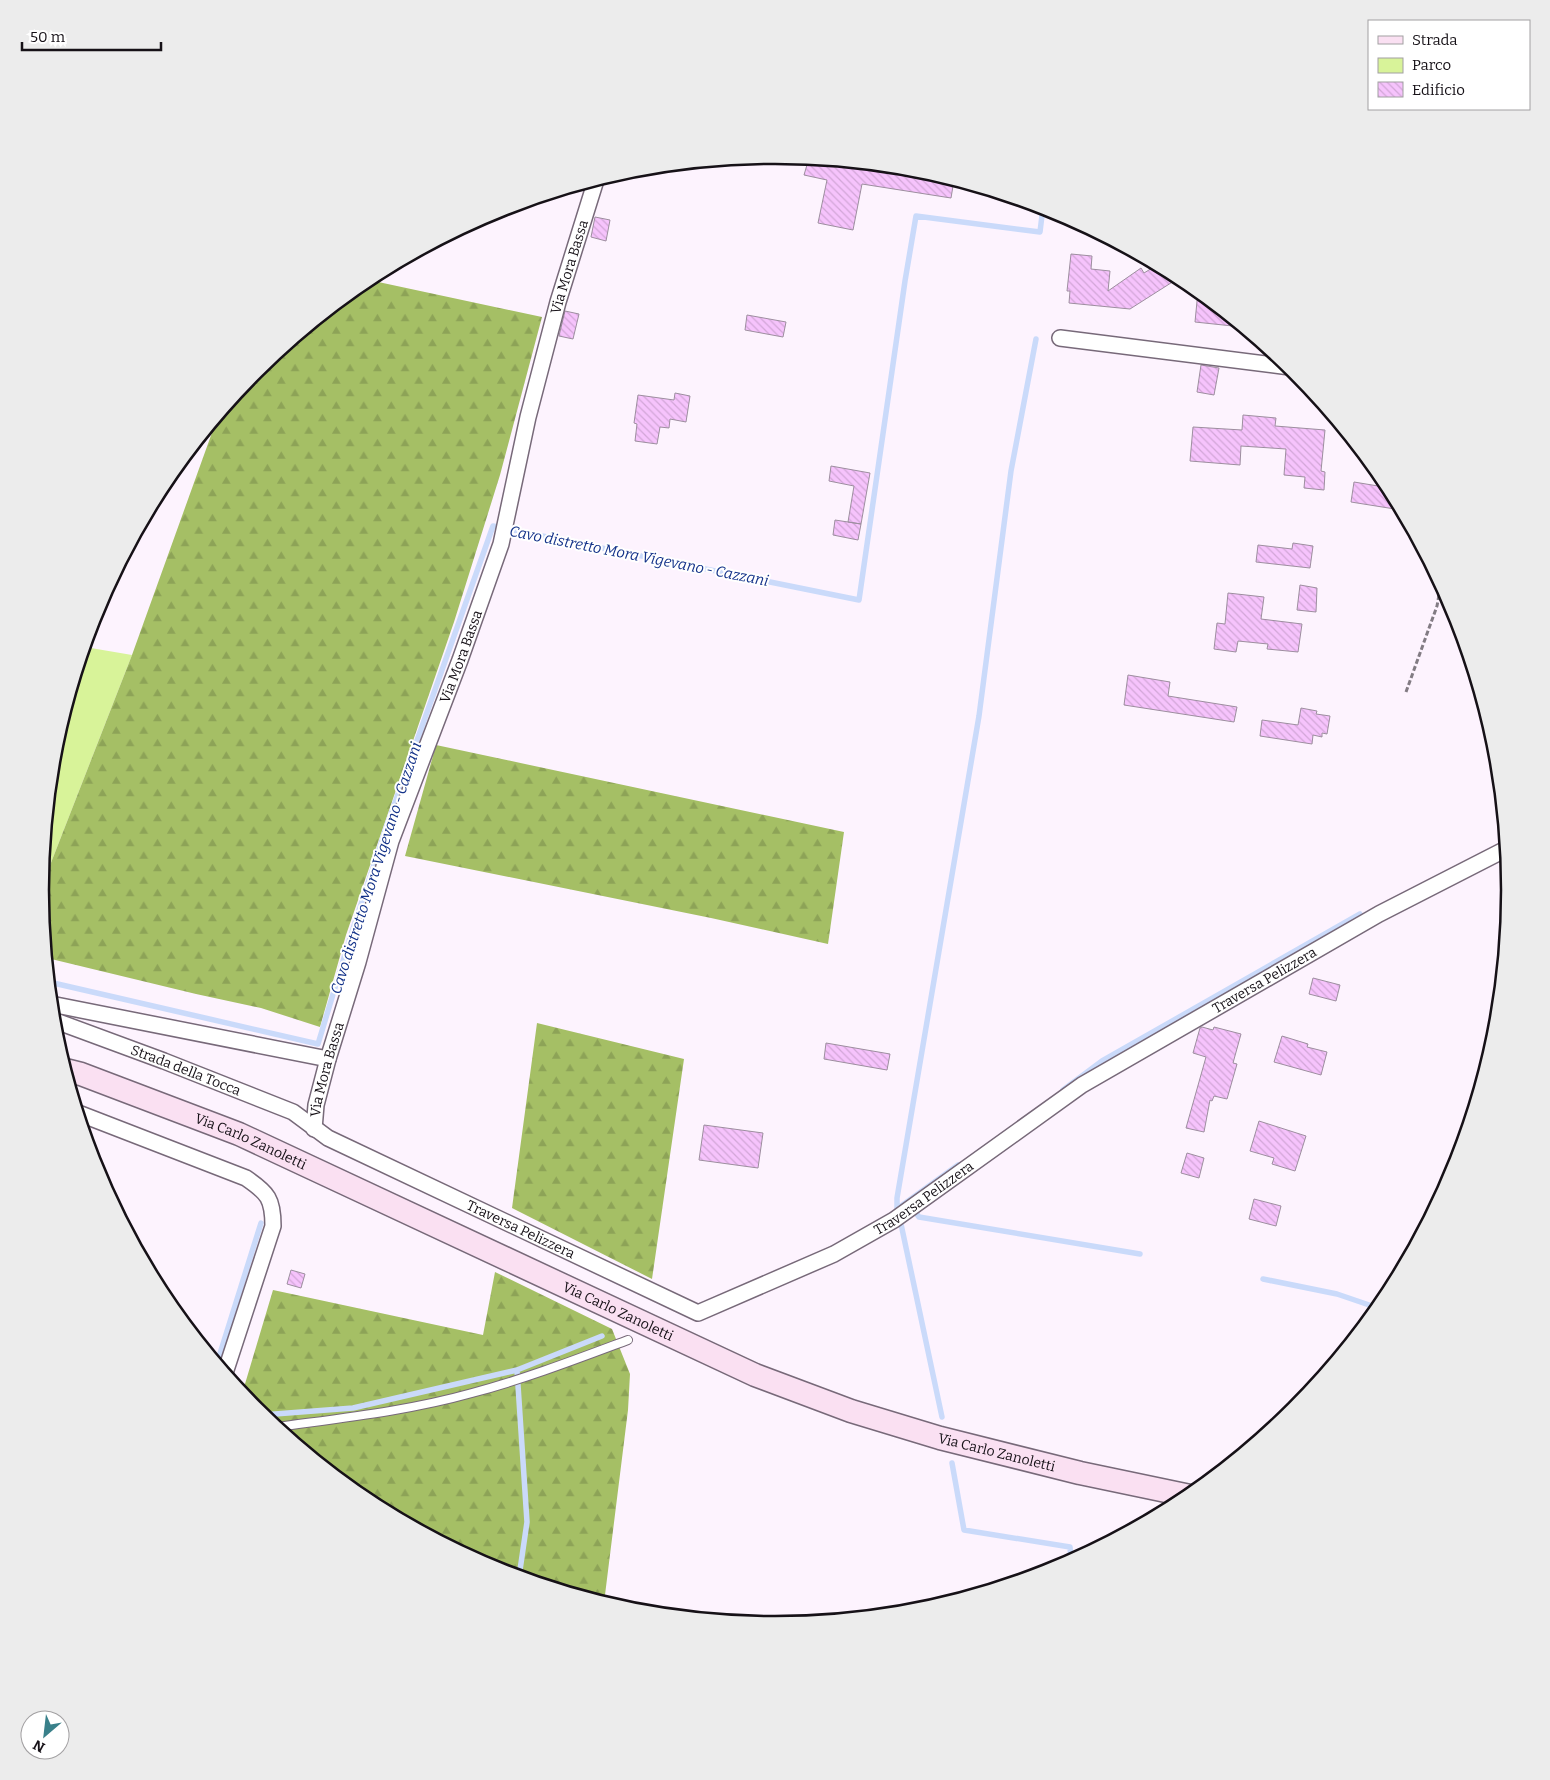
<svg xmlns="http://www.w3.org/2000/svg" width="1550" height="1780" viewBox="0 0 1550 1780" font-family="Bitter,serif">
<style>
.green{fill:#d8f399}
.forest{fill:url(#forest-firs)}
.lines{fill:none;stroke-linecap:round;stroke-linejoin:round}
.stream{stroke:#cadafa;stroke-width:5.5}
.building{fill:url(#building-back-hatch);stroke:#9d8e9f}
.service-casing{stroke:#776979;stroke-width:10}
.minor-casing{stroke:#776979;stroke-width:18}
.secondary-casing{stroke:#776979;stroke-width:25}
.path{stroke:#827b83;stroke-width:3;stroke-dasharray:5 2.5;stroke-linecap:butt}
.service{stroke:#fff;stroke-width:8}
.minor{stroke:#fff;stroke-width:15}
.secondary{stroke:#fae0f2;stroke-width:22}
.labels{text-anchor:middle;stroke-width:4;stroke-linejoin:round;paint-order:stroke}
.street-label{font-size:14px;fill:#161117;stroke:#fff}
.water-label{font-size:15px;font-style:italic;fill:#133289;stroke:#fff}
.rim{fill:none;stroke:#161117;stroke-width:2.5}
</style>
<defs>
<pattern id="forest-firs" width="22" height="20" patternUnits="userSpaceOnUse" patternTransform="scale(1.25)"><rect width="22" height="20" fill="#a5bf65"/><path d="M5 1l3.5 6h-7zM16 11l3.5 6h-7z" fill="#8da357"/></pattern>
<pattern id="building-back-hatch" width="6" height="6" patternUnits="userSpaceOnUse" patternTransform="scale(1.25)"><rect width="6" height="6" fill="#f6c3fc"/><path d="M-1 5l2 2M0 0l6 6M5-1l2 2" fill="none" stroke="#d2a6d7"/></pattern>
</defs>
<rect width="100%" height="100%" fill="#fdf3fe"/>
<path class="green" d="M85 647 132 655 40 891 54 746Z"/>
<path class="forest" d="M369 278V280L542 317 500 475 454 622 346 935 320 1027 261 1008 196 994 47 958 40 891 132 655 218 416 255 370Z
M436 745 844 832 828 944 711 918 405 856Z
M537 1023 684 1059 652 1279 512 1208Z
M495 1272 612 1329 630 1374 628 1410 604 1603 493 1569 366 1501 255 1410 242 1394 273 1290 483 1335Z"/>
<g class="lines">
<path class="stream" d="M49 982 318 1044 350 938 386 828 493 526 859 600 905 281 916 216 1040 232 1043 207
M1063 1090 1102 1061 1360 914
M897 1209 958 1165
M897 1212V1198L979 716 1011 471 1036 339
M916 1213 919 1217 1140 1254
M901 1224 942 1417
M1263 1279 1337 1294 1378 1308
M217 1363 261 1223
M517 1370 527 1522 519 1577
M262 1415 353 1408 517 1370 602 1336
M952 1463 964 1530 1070 1547 1071 1561"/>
</g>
<path class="building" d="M809 158 919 169 954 180 951 198 862 184 853 230 818 223 827 180 804 175Z
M595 217 610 220 606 241 591 237Z
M1071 254 1092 256 1091 269 1110 271 1108 291 1141 268 1144 273 1157 265 1166 270 1174 281 1130 309 1069 303 1070 291H1067Z
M1198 291 1217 306 1242 327 1195 322Z
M565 311 579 314 573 339 559 336Z
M747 315 786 322 783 337 745 330Z
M1201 365 1219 368 1214 395 1197 392Z
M675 393 690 396 686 422 670 419 669 428 660 427 657 444 635 441 637 424 634 423 638 395 674 400Z
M1243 415 1276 418 1275 426 1325 430 1321 471 1325 472 1324 490 1304 488 1305 477 1284 475 1286 449 1241 446 1240 465 1190 461 1193 427 1242 430Z
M831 466 870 473 861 524 848 522 854 486 829 481Z
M1354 482 1390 488 1401 510 1351 502Z
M835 520 861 524 858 540 833 535Z
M1293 543 1313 546 1310 568 1256 562 1258 545 1292 549Z
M1300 585 1317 588 1316 612 1297 610Z
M1228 593 1264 597 1261 619 1302 624 1298 652 1267 649 1268 644 1238 641 1236 652 1214 649 1217 623 1225 624Z
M1128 675 1170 682 1168 696 1237 707 1234 722 1124 705Z
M1301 708 1317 711 1316 714 1330 716 1327 734 1322 733V737L1313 735 1312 744 1260 736 1262 720 1298 725Z
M1313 978 1340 985 1336 1001 1309 994Z
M1202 1027 1213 1030 1214 1027 1241 1034 1233 1063 1237 1064 1227 1099 1214 1096 1212 1101 1210 1100 1204 1132 1186 1128 1206 1057 1193 1053 1200 1028Z
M1282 1036 1308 1044 1307 1047 1327 1052 1321 1075 1274 1062Z
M826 1043 890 1054 887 1070 824 1059Z
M1259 1121 1306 1136 1295 1171 1272 1164 1274 1158 1250 1151Z
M704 1125 763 1133 758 1168 699 1160Z
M1187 1153 1204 1158 1199 1178 1181 1173Z
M1254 1199 1281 1206 1276 1226 1249 1219Z
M291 1270 305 1274 301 1288 287 1284Z"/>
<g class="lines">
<g class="service-casing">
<path id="service" d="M277 1427C342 1418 408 1411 472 1393 525 1379 577 1359 628 1340"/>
</g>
<g class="minor-casing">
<g id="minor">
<path d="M1060 338 1290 367"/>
<path d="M51 1004 328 1059"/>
<path id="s1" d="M53 1020 164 1061 293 1112 328 1138 698 1313 834 1254 894 1220 1082 1085 1379 914 1506 849"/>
<path d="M78 1113 246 1178C268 1193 273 1199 273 1226L225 1373"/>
<path id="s2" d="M314 1129 316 1105 328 1059 358 962 391 841 460 660 501 544 528 417 558 302 596 180"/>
</g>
</g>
<g class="secondary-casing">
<g id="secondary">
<path id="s3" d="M65 1070 81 1074 239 1134 755 1375 851 1411 940 1438 1080 1473 1190 1496"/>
</g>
</g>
<path class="path" d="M1406 692 1437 606 1441 584"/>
<use href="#service" class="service"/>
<use href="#minor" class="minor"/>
<use href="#secondary" class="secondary"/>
</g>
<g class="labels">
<g class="street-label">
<text dy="5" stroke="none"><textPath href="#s2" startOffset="901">Via Mora Bassa</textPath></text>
<text dy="5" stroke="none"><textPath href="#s2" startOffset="496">Via Mora Bassa</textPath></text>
<text dy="5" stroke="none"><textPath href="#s1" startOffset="1369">Traversa Pelizzera</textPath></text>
<text dy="5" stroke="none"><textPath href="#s1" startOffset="142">Strada della Tocca</textPath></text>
<text dy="5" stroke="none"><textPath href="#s2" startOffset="61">Via Mora Bassa</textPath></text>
<text dy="5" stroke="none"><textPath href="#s3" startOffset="199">Via Carlo Zanoletti</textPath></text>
<text dy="5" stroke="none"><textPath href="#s1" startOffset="964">Traversa Pelizzera</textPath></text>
<text dy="5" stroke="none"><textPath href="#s1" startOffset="514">Traversa Pelizzera</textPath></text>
<text dy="5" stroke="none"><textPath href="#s3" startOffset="604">Via Carlo Zanoletti</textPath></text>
<text dy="5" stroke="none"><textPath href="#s3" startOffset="1009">Via Carlo Zanoletti</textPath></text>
</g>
<g class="water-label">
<text transform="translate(639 556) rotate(11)" y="5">Cavo distretto Mora Vigevano - Cazzani</text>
<text transform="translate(376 868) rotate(-72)" y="5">Cavo distretto Mora Vigevano - Cazzani</text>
</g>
</g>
<path d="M0 0H1550V1780H0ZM49 890a726 726 0 1 1 1452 0a726 726 0 1 1-1452 0Z" fill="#ececec" fill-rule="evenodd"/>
<path class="rim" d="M49 890a726 726 0 1 1 1452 0a726 726 0 1 1-1452 0Z"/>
<rect x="1368" y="20" width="162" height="90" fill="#ffffff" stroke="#a2a0a2"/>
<rect x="1378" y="36" width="25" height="8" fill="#fae0f2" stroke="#a2a0a2"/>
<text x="1412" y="45" font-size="15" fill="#161117">Strada</text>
<rect x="1378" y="58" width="25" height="15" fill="#d8f399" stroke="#a2a0a2"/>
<text x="1412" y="70" font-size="15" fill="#161117">Parco</text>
<rect x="1378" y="82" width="25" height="15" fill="url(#building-back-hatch)" stroke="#a2a0a2"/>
<text x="1412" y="95" font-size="15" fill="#161117">Edificio</text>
<g transform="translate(45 1735) rotate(208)"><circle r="24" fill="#ffffff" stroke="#a2a0a2"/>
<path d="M0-4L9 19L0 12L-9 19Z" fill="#39808a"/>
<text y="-8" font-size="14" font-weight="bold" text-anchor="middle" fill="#161117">N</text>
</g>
<path d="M22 42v8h139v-8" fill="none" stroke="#161117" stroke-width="2.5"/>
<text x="30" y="42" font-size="15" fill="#161117" stroke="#ffffff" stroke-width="4" paint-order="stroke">50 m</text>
</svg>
